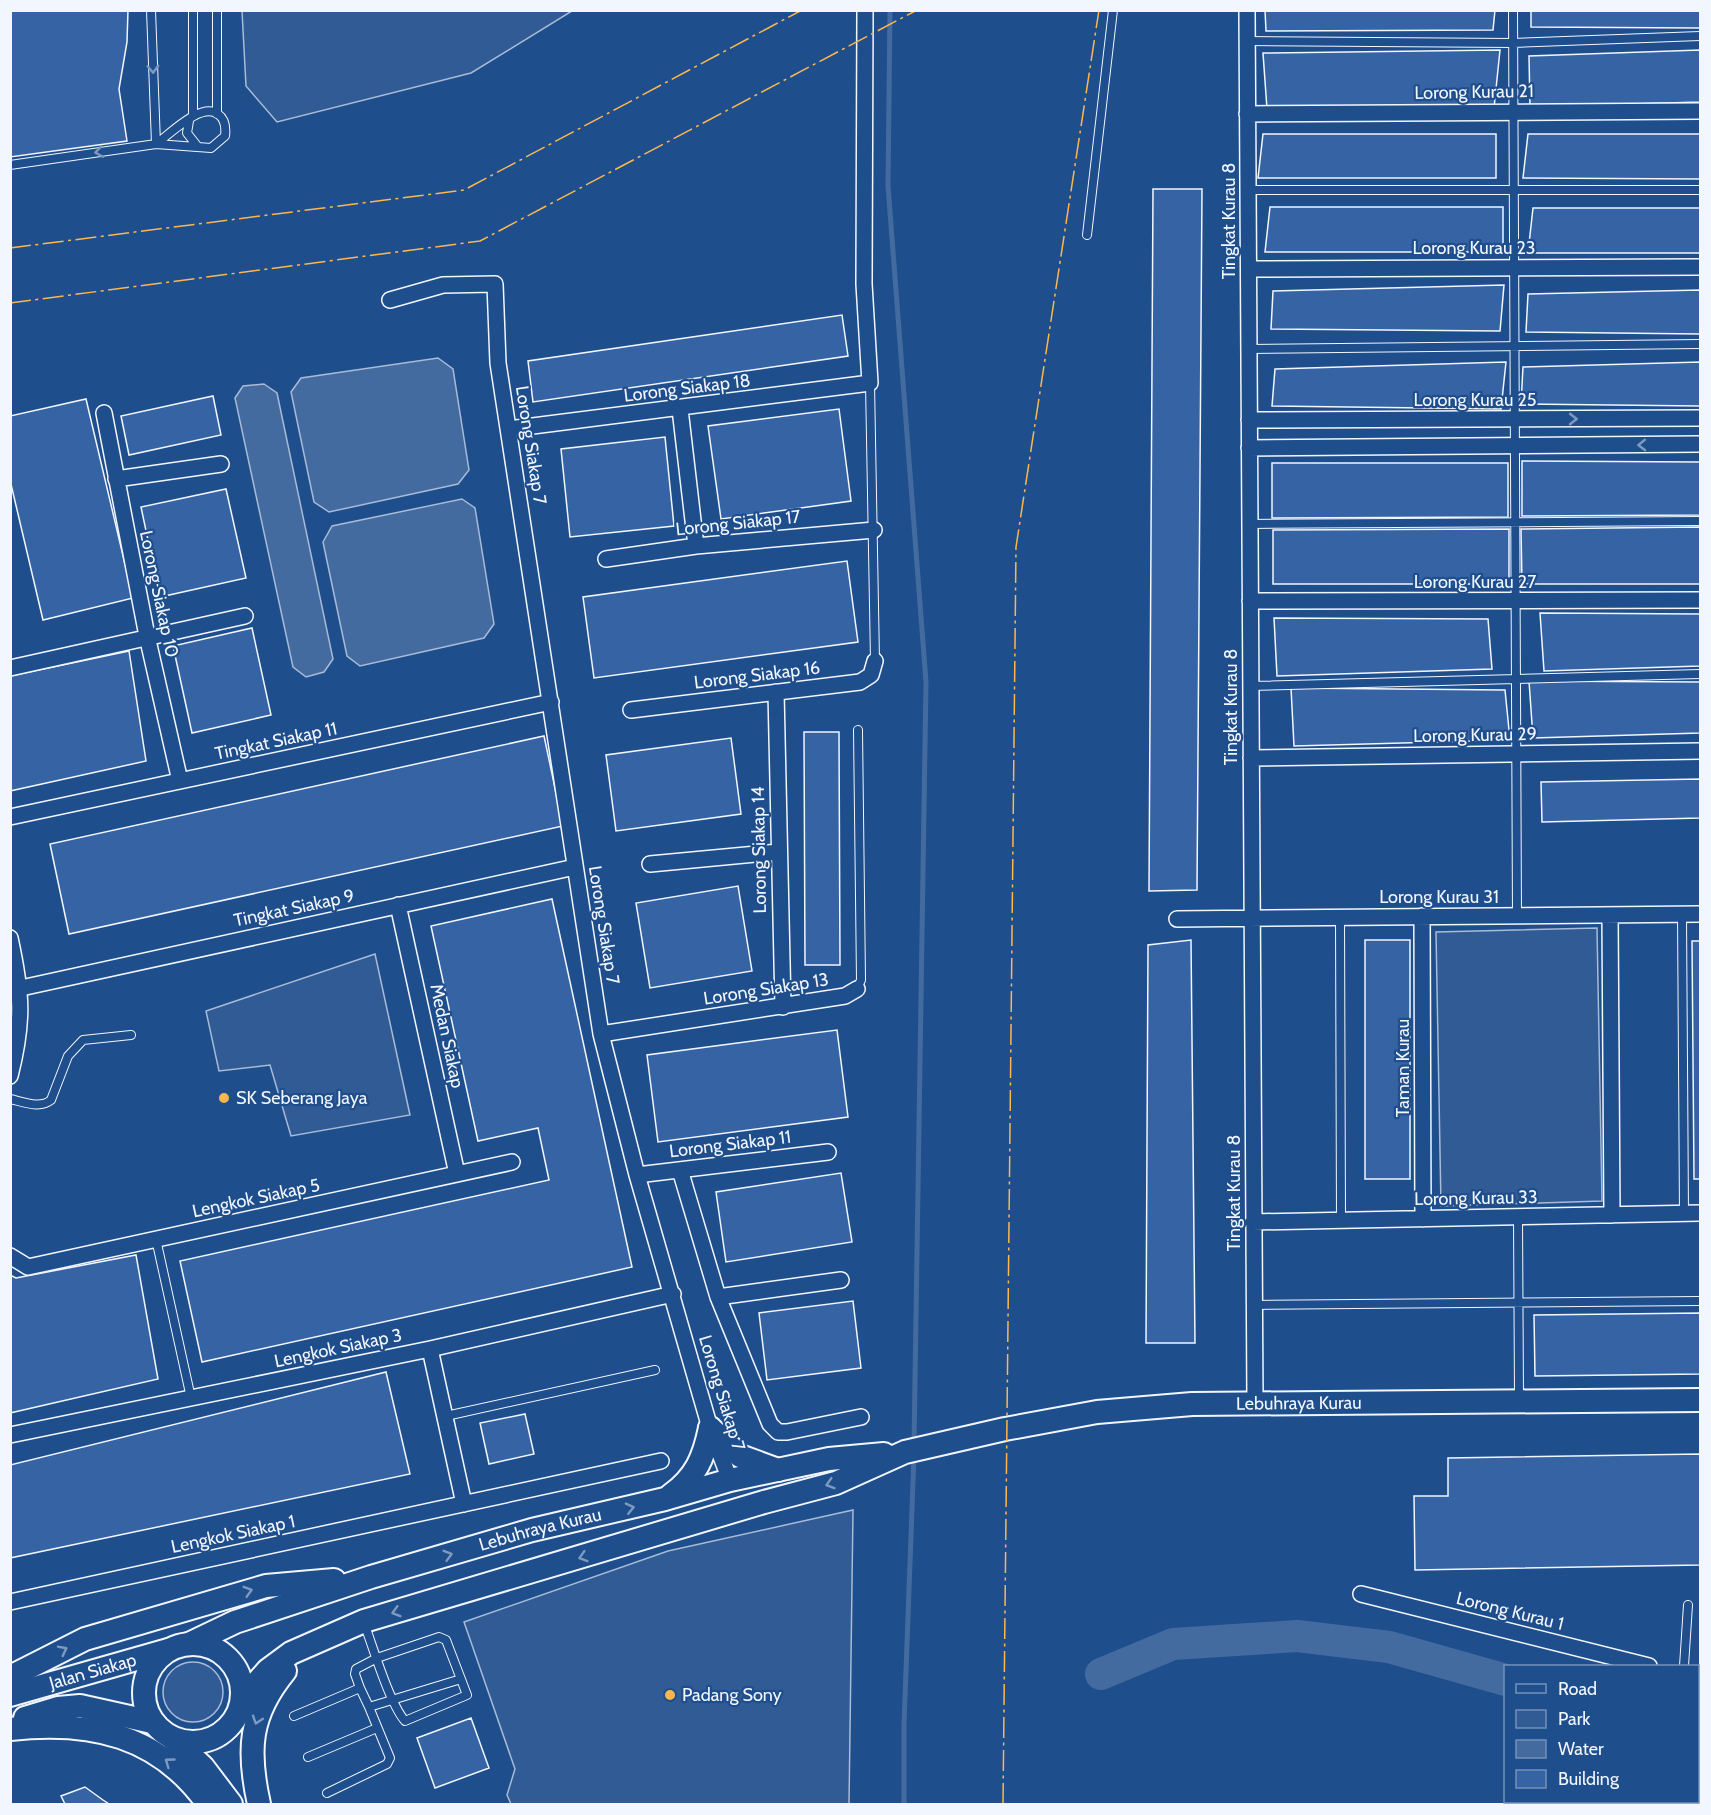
<svg xmlns="http://www.w3.org/2000/svg" width="1711" height="1815" viewBox="0 0 1711 1815" font-family="Cabin,sans-serif">
<style>
.green{fill:#305b95;stroke:#a8bbd7;stroke-width:1.5}
.water{fill:#446ba0;stroke:#a8bbd7;stroke-width:1.5}
.lines{fill:none;stroke-linecap:round;stroke-linejoin:round}
.stream{stroke:#446ba0;stroke-width:5}
.river{stroke:#446ba0;stroke-width:32}
.building{fill:#3563a3;stroke:#f2f6ff;stroke-width:1.5}
.lane-casing{stroke:#f2f6ff;stroke-width:10}
.street-casing{stroke:#f2f6ff;stroke-width:18}
.secondary-casing{stroke:#f2f6ff;stroke-width:26}
.lane{stroke:#1f4e8c;stroke-width:8}
.street{stroke:#1f4e8c;stroke-width:15}
.secondary{stroke:#1f4e8c;stroke-width:22}
.power{stroke:#ffb74d;stroke-width:1.5;stroke-dasharray:21 4.5 3 4.5;stroke-linecap:butt}
.oneway{stroke:#7e9ac0}
.poi-dot{fill:#ffb74d;stroke:#1f4e8c;stroke-width:2}
.labels{text-anchor:middle;stroke-width:4.5;stroke-linejoin:round;paint-order:stroke}
.street-label{font-size:18px;fill:#f2f6ff;stroke:#1f4e8c}
.poi-label{font-size:18px;fill:#f2f6ff;stroke:#1f4e8c;text-anchor:start}
</style>
<rect width="100%" height="100%" fill="#1f4e8c"/>
<path class="green" d="M242 11V10L572 11 471 73 277 122 246 86Z
M1597 928 1602 1201 1441 1206 1436 932Z
M375 954 410 1115 291 1136 270 1065 219 1071 206 1011Z
M853 1510 849 1804H511L507 1795 515 1769 464 1622 668 1551Z
M163 1692a30 30 0 1 1 60 0a30 30 0 1 1-60 0Z"/>
<path class="water" d="M438 358 453 369 469 470 458 484 329 512 314 502 291 392 301 378Z
M264 384 277 393 333 659 324 672 306 677 293 667 235 398 243 386Z
M462 499 475 508 494 624 484 638 360 666 347 656 323 542 332 526Z"/>
<g class="lines">
<path class="stream" d="M890 10 888 186 926 682 914 1443
M904 1804V1725L914 1455"/>
<path class="river" d="M1101 1674 1173 1644 1297 1636 1389 1647 1506 1680
M1698 1735 1700 1736"/>
</g>
<path class="building" d="M10 10H128L127 42 119 89 127 141 10 157Z
M1265 10H1495L1493 30 1266 31Z
M1531 10H1700V28L1531 27Z
M1500 50 1494 108 1267 109 1263 53Z
M1700 50V102L1530 107 1529 56Z
M1263 134H1496V178H1258Z
M1528 134H1700V179L1523 178Z
M1153 189H1202L1197 890 1149 891Z
M1270 207H1503V252H1265Z
M1533 208H1700V253H1528Z
M1504 285 1500 331 1271 329 1273 291Z
M1700 290V334L1526 332 1528 294Z
M842 315 848 356 533 402 528 361Z
M1506 362 1501 409 1272 406 1275 369Z
M1700 362V406L1521 404 1523 367Z
M213 396 221 435 129 455 121 416Z
M86 399 133 598 43 620 10 480V416Z
M839 409 851 501 721 519 708 426Z
M665 437 674 526 570 537 561 449Z
M1522 461 1700 462V515L1522 516Z
M1272 463H1508V517L1272 518Z
M226 489 246 578 160 597 141 507Z
M1700 527V584H1522L1521 529Z
M1509 529V584H1273V530Z
M847 561 858 642 594 678 583 597Z
M1540 613 1700 614V666L1544 671Z
M1274 618 1488 619 1492 669 1277 676Z
M252 628 271 715 192 733 173 646Z
M129 651 146 761 10 791V676Z
M1529 681 1700 682V733L1533 738Z
M1291 688 1505 690 1510 740 1294 746Z
M804 732H839L840 965H805Z
M544 736 563 826 69 934 50 844Z
M731 738 741 814 616 831 606 755Z
M1700 779V818L1542 822 1541 782Z
M738 886 752 971 650 988 636 903Z
M552 899 632 1267 202 1362 180 1261 549 1180 538 1128 478 1141 431 926Z
M1191 940 1195 1343H1146L1148 945Z
M1365 940H1410V1179H1365Z
M1692 941H1700V1179H1694Z
M837 1030 848 1117 658 1142 647 1055Z
M841 1173 852 1242 726 1262 716 1192Z
M136 1255 158 1379 10 1413V1275L16 1278Z
M853 1301 861 1368 767 1380 759 1313Z
M1700 1313V1374L1535 1376 1534 1315Z
M386 1372 410 1474 10 1558V1465Z
M525 1414 534 1454 489 1464 480 1423Z
M1700 1454V1565L1415 1570 1414 1496H1448V1458Z
M471 1718 489 1768 435 1788 417 1738Z
M85 1787 103 1800 109 1804H65L61 1796Z"/>
<g class="lines">
<g class="lane-casing">
<path id="lane" d="M151 10 156 144
M217 10V114
M1513 10 1517 916
M1247 41 1513 43 1700 36
M193 116V10
M189 121 187 133 198 147
M10 165 156 144 211 148 225 136C226 128 225 119 218 114 201 102 171 133 156 144
M1248 190H1700
M1087 235 1113 10
M1249 349 1700 344
M870 383 875 661
M1250 524 1700 521
M1250 686 1700 674
M1682 914 1684 1213
M1340 917 1341 1220
M857 989 861 980 858 730
M10 1099C24 1102 40 1109 51 1100L68 1056 83 1040 131 1035
M1518 1217 1519 1398
M156 1239 191 1398
M1254 1305 1700 1301
M446 1416 655 1370
M1684 1666 1688 1605
M360 1688 355 1674 356 1669 377 1658 439 1637 446 1640 467 1695 405 1721C389 1702 373 1647 364 1623
M294 1716 360 1688 369 1707
M308 1757 377 1728
M327 1793 387 1764 390 1758 369 1707 461 1679"/>
</g>
<g class="street-casing">
<path id="street" d="M1247 10 1255 1403
M1247 114 1700 111
M1249 269 1700 267
M390 300 443 285 495 284 498 363 601 1034 637 1175 710 1428 730 1480
M680 409 696 546
M104 413 147 636 180 781
M1249 420 1700 418
M509 429 870 383 864 284 865 10
M1249 448 1700 444
M116 479 221 464
M606 559 696 546 874 530
M1250 601 1700 600
M10 668 245 616
M776 692 783 1007
M631 710 860 682 871 675 875 661
M1251 758 1700 751
M10 817 551 702
M650 864 778 852
M398 905 457 1174
M1610 915 1612 1215
M1422 916 1423 1219
M1177 919 1700 914
M10 938C22 993 24 1021 10 1076
M21 988 575 867
M601 1034 845 996 857 989
M680 1170 718 1297 770 1424 778 1432H787L861 1417
M637 1175 828 1152
M1253 1222 1700 1213
M10 1256 28 1267 512 1162
M718 1297 841 1280
M430 1349 464 1504
M10 1435 430 1349 673 1294
M1361 1594 1649 1666
M10 1602 661 1461
M1698 1679H1700"/>
</g>
<g class="secondary-casing">
<g id="secondary">
<path d="M710 1428 740 1456 778 1470"/>
<path d="M671 1495C696 1477 704 1457 710 1428"/>
<circle cx="193" cy="1693" r="49"/>
<path id="s1" d="M189 1644 235 1622 371 1577 532 1530 665 1499 730 1480 829 1459 884 1454"/>
<path d="M10 1677 85 1639 266 1586 334 1580"/>
<path id="s2" d="M10 1695 168 1650"/>
<path id="s3" d="M242 1699 268 1670 291 1653 364 1621 764 1502 836 1483 905 1452 1005 1429 1097 1412 1192 1404 1700 1400"/>
<path d="M25 1718 58 1708 80 1706 152 1722"/>
<path d="M10 1729C91 1720 159 1735 208 1804"/>
<path d="M173 1739 203 1767 231 1804"/>
<path d="M259 1804C247 1750 249 1715 285 1671"/>
</g>
</g>
<use href="#lane" class="lane"/>
<use href="#street" class="street"/>
<use href="#secondary" class="secondary"/>
<path class="power" d="M10 248 464 190 802 10
M10 303 480 241 917 10
M1003 1804 1016 547 1099 10"/>
</g>
<defs><path id="oneway-chevron" d="M-2-3.5L2.5 0L-2 3.5" fill="none" stroke-width="1.6" stroke-linecap="round" stroke-linejoin="round" transform="scale(1.5)"/></defs>
<g class="oneway">
<use href="#oneway-chevron" transform="translate(153 69) rotate(88)"/>
<use href="#oneway-chevron" transform="translate(99 152) rotate(172)"/>
<use href="#oneway-chevron" transform="translate(1573 419)"/>
<use href="#oneway-chevron" transform="translate(1642 445) rotate(179)"/>
<use href="#oneway-chevron" transform="translate(830 1484) rotate(163)"/>
<use href="#oneway-chevron" transform="translate(630 1508) rotate(-13)"/>
<use href="#oneway-chevron" transform="translate(448 1555) rotate(-16)"/>
<use href="#oneway-chevron" transform="translate(583 1557) rotate(163)"/>
<use href="#oneway-chevron" transform="translate(248 1591) rotate(-16)"/>
<use href="#oneway-chevron" transform="translate(396 1612) rotate(164)"/>
<use href="#oneway-chevron" transform="translate(63 1650) rotate(-27)"/>
<use href="#oneway-chevron" transform="translate(257 1720) rotate(108)"/>
<use href="#oneway-chevron" transform="translate(169 1762) rotate(-144)"/>
</g>
<g class="poi-dot">
<circle cx="224" cy="1098" r="6"/>
<circle cx="670" cy="1695" r="6"/>
</g>
<g class="labels">
<g class="street-label">
<text transform="translate(1474 92) rotate(-1)" y="6">Lorong Kurau 21</text>
<text transform="translate(1229 221) rotate(-90)" y="6">Tingkat Kurau 8</text>
<text x="1474" y="254">Lorong Kurau 23</text>
<text transform="translate(687 388) rotate(-7)" y="6">Lorong Siakap 18</text>
<text x="1475" y="406">Lorong Kurau 25</text>
<text transform="translate(531 445) rotate(81)" y="6">Lorong Siakap 7</text>
<text transform="translate(738 523) rotate(-6)" y="6">Lorong Siakap 17</text>
<text x="1475" y="588">Lorong Kurau 27</text>
<text transform="translate(159 594) rotate(78)" y="6">Lorong Siakap 10</text>
<text transform="translate(757 675) rotate(-7)" y="6">Lorong Siakap 16</text>
<text transform="translate(1231 707) rotate(-90)" y="6">Tingkat Kurau 8</text>
<text transform="translate(1475 735) rotate(-1)" y="6">Lorong Kurau 29</text>
<text transform="translate(276 741) rotate(-12)" y="6">Tingkat Siakap 11</text>
<text transform="translate(759 850) rotate(-91)" y="6">Lorong Siakap 14</text>
<text x="1439" y="903">Lorong Kurau 31</text>
<text transform="translate(294 908) rotate(-12)" y="6">Tingkat Siakap 9</text>
<text transform="translate(604 925) rotate(81)" y="6">Lorong Siakap 7</text>
<text transform="translate(766 989) rotate(-9)" y="6">Lorong Siakap 13</text>
<text transform="translate(447 1036) rotate(78)" y="6">Medan Siakap</text>
<text transform="translate(1403 1068) rotate(-90)" y="6">Taman Kurau</text>
<text transform="translate(730 1144) rotate(-7)" y="6">Lorong Siakap 11</text>
<text transform="translate(1234 1193) rotate(-90)" y="6">Tingkat Kurau 8</text>
<text transform="translate(256 1198) rotate(-12)" y="6">Lengkok Siakap 5</text>
<text transform="translate(1476 1198) rotate(-1)" y="6">Lorong Kurau 33</text>
<text transform="translate(338 1348) rotate(-12)" y="6">Lengkok Siakap 3</text>
<text transform="translate(722 1393) rotate(73)" y="6">Lorong Siakap 7</text>
<text dy="6" stroke="none"><textPath href="#s3" startOffset="1113">Lebuhraya Kurau</textPath></text>
<text dy="6" stroke="none"><textPath href="#s1" startOffset="370">Lebuhraya Kurau</textPath></text>
<text transform="translate(233 1534) rotate(-12)" y="6">Lengkok Siakap 1</text>
<text transform="translate(1510 1611) rotate(14)" y="6">Lorong Kurau 1</text>
<text dy="6" stroke="none"><textPath href="#s2" startOffset="86">Jalan Siakap</textPath></text>
</g>
<g class="poi-label">
<text x="236" y="1104">SK Seberang Jaya</text>
<text x="682" y="1701">Padang Sony</text>
</g>
</g>
<rect width="1711" height="1815" fill="none" stroke="#f2f6ff" stroke-width="24"/>
<rect x="1504" y="1665" width="195" height="138" fill="#1f4e8c" stroke="#7391ba" stroke-width="1.5"/>
<rect x="1516" y="1684" width="30" height="9" fill="#1f4e8c" stroke="#7391ba" stroke-width="1.5"/>
<text x="1558" y="1695" font-size="18" fill="#f2f6ff">Road</text>
<rect x="1516" y="1710" width="30" height="18" fill="#305b95" stroke="#7391ba" stroke-width="1.5"/>
<text x="1558" y="1725" font-size="18" fill="#f2f6ff">Park</text>
<rect x="1516" y="1740" width="30" height="18" fill="#446ba0" stroke="#7391ba" stroke-width="1.5"/>
<text x="1558" y="1755" font-size="18" fill="#f2f6ff">Water</text>
<rect x="1516" y="1770" width="30" height="18" fill="#3563a3" stroke="#7391ba" stroke-width="1.5"/>
<text x="1558" y="1785" font-size="18" fill="#f2f6ff">Building</text>
</svg>
